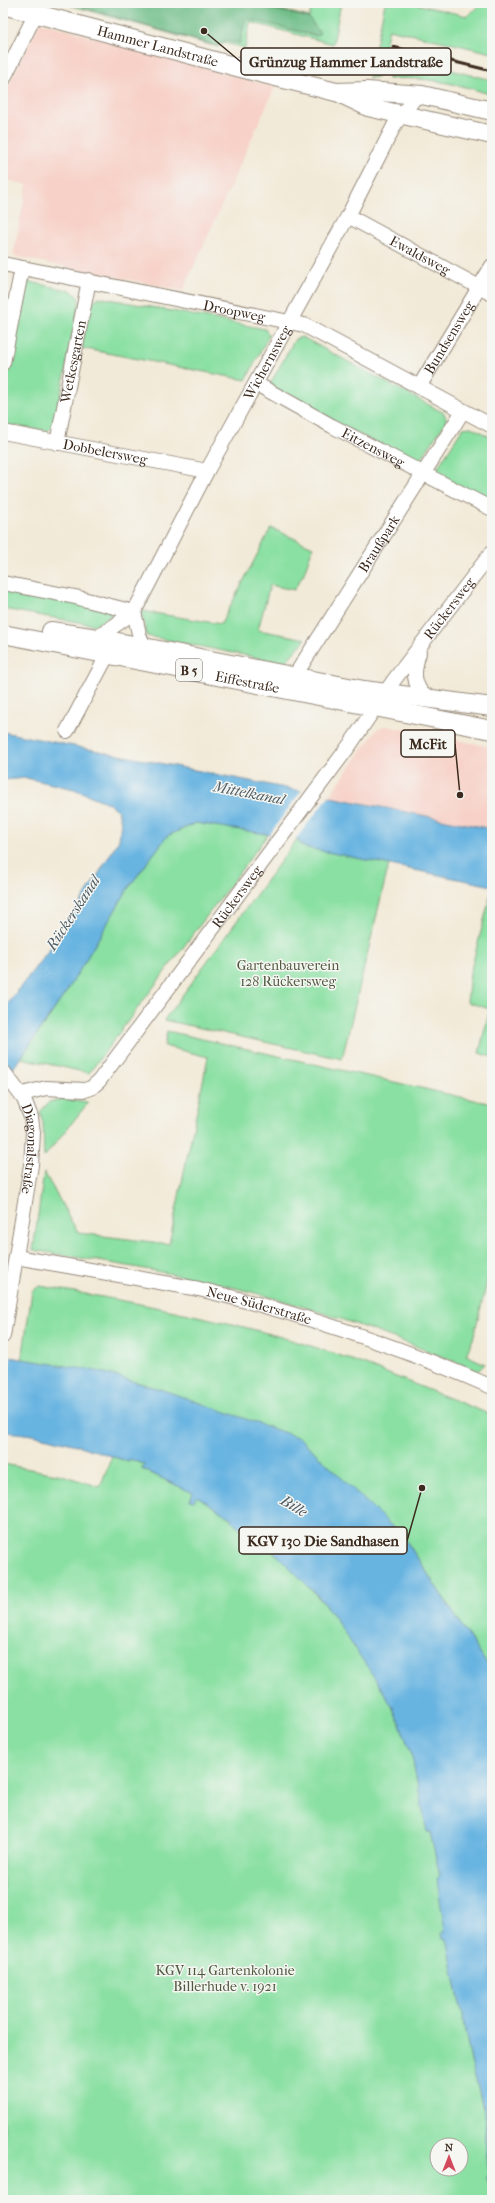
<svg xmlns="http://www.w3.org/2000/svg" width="495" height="2203" viewBox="0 0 495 2203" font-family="'IM FELL French Canon',serif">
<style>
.built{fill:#f7d1c7}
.green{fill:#8ae0a3;stroke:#628560;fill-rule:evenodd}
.forest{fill:#6fbe89;stroke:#557454}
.water{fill:#68b4e1;stroke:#526f80}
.pier{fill:#f2ead8}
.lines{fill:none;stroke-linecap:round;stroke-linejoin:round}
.minor-casing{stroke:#968a7b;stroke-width:16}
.major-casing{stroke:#968a7b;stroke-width:20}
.minor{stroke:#fff;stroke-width:14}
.major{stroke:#fff;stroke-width:18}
.rail{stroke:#3b2a1e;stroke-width:3}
.labels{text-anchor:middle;stroke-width:3;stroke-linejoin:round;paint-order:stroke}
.shield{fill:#f6f6f2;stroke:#73675e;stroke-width:1}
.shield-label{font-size:13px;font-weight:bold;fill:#3b2a1e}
.street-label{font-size:14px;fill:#3b2a1e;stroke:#f6f6f2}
.park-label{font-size:14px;fill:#4f583f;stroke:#f6f6f2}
.water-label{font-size:15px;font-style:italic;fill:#4b5a62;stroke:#f6f6f2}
.leader{fill:none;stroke:#3b2a1e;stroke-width:1.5}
.callout-dot{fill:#3b2a1e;stroke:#f6f6f2;stroke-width:1.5}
.callout{fill:#f6f6f2;stroke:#3b2a1e;stroke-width:1.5}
.callout-label{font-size:15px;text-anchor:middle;font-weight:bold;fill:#3b2a1e}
</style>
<rect width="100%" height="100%" fill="#f6f6f2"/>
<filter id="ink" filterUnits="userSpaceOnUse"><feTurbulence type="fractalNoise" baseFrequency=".025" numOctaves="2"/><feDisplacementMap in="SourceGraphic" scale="8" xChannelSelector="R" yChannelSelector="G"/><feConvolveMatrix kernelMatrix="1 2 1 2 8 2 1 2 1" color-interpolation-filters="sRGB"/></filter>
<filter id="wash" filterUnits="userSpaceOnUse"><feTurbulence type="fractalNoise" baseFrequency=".012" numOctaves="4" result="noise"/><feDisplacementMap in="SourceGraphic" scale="16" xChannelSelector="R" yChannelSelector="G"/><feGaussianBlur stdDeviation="0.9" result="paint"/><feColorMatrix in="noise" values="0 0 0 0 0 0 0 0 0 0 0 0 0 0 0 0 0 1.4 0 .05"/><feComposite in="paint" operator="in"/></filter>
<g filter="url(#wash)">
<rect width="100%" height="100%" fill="#f2ead8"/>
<path class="built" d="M40 22 275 87 183 291 13 256 27 185 3 179V96Z
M386 726 492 747V829L329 796 378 728Z"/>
<path class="green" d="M62 3H256L309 17 313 3H341L333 44 250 22 245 48 225 43 218 47Z
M385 3H411L467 16 482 4 492 3V53L389 29 378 77 369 78Z
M409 60 492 80V95C459 84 423 76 388 79V69L406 73Z
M25 281 72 291 78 297 79 303 55 424 48 431 3 424V377L6 375Z
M99 297 265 329 269 335 246 380 81 348 90 304Z
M302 337 444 413 447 420 417 465 269 386 295 339Z
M471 427 492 438V504L434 473 463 428Z
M271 528 313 547 304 573 294 590 270 585 258 630 306 639 284 663 147 636 141 611 221 624Z
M3 589 120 610 95 625 3 609Z
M196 823 269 833 89 1073 21 1058 69 988 129 887 167 836Z
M297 839 303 847 389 864 342 1059 164 1020Z
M492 890V1057L479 1053 490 1009 467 1002 470 973Z
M167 1031 492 1104V1262L473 1339 466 1355 485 1364 478 1371C406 1342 334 1314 259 1294 185 1274 109 1263 33 1250L44 1172 78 1233 169 1244 208 1057 164 1046Z
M61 1099 88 1103 44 1157 43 1123 40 1112 49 1102Z
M40 1286C133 1302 227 1319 317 1348 376 1367 434 1393 492 1415V1672L405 1539 163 1390 97 1371 22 1360 32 1291Z
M112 1456 128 1462 130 1459 144 1464 142 1469 194 1493 190 1499 197 1496 232 1519 231 1521 241 1527 243 1525 255 1534 254 1536C319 1586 385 1674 411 1752 419 1777 423 1806 428 1832H430L440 1876 445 1931 443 1938H447L471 2061 486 2119 485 2139 489 2173 486 2177 492 2200H3V1464L62 1475 100 1487ZM437 2145H461V2169H437Z"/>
<path class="forest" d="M84 3H255V5L309 18 320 33 317 36 249 19 245 21 240 43 224 41 217 46 82 7Z"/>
<path class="water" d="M3 732 492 829V886L303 847 297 839 196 823 167 836 129 887 69 988 3 1083V1010L66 927 119 840 121 822 118 811 108 803 74 789 26 778 3 780Z
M3 1356 97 1371 163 1390 300 1438 405 1539 492 1672V2197L486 2177 489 2173 485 2139 486 2119 471 2061 447 1939 443 1938 442 1932 445 1931 437 1880 440 1876 430 1832H427L411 1752 393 1708 380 1686 332 1614 318 1596 271 1549 243 1525 241 1528 231 1521 232 1519 197 1496 194 1501 190 1500 193 1493 142 1469 144 1464 130 1459 129 1462C88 1448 46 1434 3 1432Z"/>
<path class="pier" d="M302 790 329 796 295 840 269 835Z
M3 1354 11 1355 3 1398Z"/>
</g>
<g filter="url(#ink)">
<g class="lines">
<g class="minor-casing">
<g id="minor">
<path d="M3 80 36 13"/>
<path id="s1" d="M348 216 492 294"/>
<path id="s2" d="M3 264 304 325 492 426"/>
<path d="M3 363 22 268"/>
<path id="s3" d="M255 385 262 387 332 426 492 509"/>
<path id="s4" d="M419 387 492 266"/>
<path id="s5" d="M3 432 207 471"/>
<path id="s6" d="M57 443 89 280"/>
<path d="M3 583 75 597 134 612"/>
<path d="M134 612 140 638 148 653"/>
<path id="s7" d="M97 638 134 612 207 471 348 216 395 124 417 95"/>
<path d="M419 653C413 672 412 684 427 699"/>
<path id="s8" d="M294 677 463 411"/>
<path d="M67 731 108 654"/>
<path id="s9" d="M3 1071 24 1099 31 1117 33 1133 31 1165 3 1336"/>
<path id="s10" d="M22 1094 46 1088 85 1090 91 1088 99 1081 349 746 394 680 492 552"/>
<path id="s11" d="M16 1257 199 1289C299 1313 398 1346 492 1387"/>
</g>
</g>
<g class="major-casing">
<g id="major">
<path id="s12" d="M3 5 256 72 336 92 367 91 422 95 492 111"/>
<path d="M337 92 368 107 492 135"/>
<path d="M51 631 97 638 364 690 492 707"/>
<path id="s13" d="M3 634 492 730"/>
</g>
</g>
<use href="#minor" class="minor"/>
<use href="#major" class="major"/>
<path class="rail" d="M393 47 492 71"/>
</g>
</g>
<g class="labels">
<rect class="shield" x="176" y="659" width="26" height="22" rx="3"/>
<g class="shield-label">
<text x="189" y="675">B 5</text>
</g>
<g class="street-label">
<text dy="5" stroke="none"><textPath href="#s12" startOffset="160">Hammer Landstraße</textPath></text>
<text dy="5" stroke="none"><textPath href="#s1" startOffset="82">Ewaldsweg</textPath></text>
<text dy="5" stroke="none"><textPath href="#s2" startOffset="236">Droopweg</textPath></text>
<text dy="5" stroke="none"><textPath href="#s4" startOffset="58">Bundsensweg</textPath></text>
<text dy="5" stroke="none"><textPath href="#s6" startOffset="83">Wetkesgarten</textPath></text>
<text dy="5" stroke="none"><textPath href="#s7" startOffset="328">Wichernsweg</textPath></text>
<text dy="5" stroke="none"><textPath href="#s3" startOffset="134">Eitzensweg</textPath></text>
<text dy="5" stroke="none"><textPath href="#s5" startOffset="104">Dobbelersweg</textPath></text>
<text dy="5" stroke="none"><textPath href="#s8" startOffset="158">Braußpark</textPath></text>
<text dy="5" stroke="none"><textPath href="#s10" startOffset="669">Rückersweg</textPath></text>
<text dy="5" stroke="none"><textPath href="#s13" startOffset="249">Eiffestraße</textPath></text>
<text dy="5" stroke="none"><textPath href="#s10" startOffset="311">Rückersweg</textPath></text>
<text dy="5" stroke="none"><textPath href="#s9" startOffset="86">Diagonalstraße</textPath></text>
<text dy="5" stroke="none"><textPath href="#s11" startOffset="248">Neue Süderstraße</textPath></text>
</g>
<g class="park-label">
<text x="288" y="970">Gartenbauverein<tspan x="288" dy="16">128 Rückersweg</tspan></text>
<text x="225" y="1975">KGV 114 Gartenkolonie<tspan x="225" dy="16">Billerhude v. 1921</tspan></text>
</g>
<g class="water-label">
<text transform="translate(249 793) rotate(11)" y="5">Mittelkanal</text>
<text transform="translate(73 913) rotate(-57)" y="5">Rückerskanal</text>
<text transform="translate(294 1506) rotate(31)" y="5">Bille</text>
</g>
</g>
<path class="leader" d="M204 31L241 62M460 795L455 744M422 1488L407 1541"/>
<g class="callout-dot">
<circle cx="204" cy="31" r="4"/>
<circle cx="460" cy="795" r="4"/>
<circle cx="422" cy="1488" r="4"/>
</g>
<g class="callout">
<rect x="241" y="48" width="210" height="27" rx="4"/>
<rect x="401" y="730" width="54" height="27" rx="4"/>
<rect x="239" y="1527" width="168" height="27" rx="4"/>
</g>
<g class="callout-label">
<text x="346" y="67">Grünzug Hammer Landstraße</text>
<text x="428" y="749">McFit</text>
<text x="323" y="1546">KGV 130 Die Sandhasen</text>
</g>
<rect width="495" height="2203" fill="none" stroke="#f6f6f2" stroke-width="16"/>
<g transform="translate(449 2157)"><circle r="19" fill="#f6f6f2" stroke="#aba49d"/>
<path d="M0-3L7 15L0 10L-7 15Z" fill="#d1495b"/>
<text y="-6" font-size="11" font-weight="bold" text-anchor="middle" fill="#3b2a1e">N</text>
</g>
</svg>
